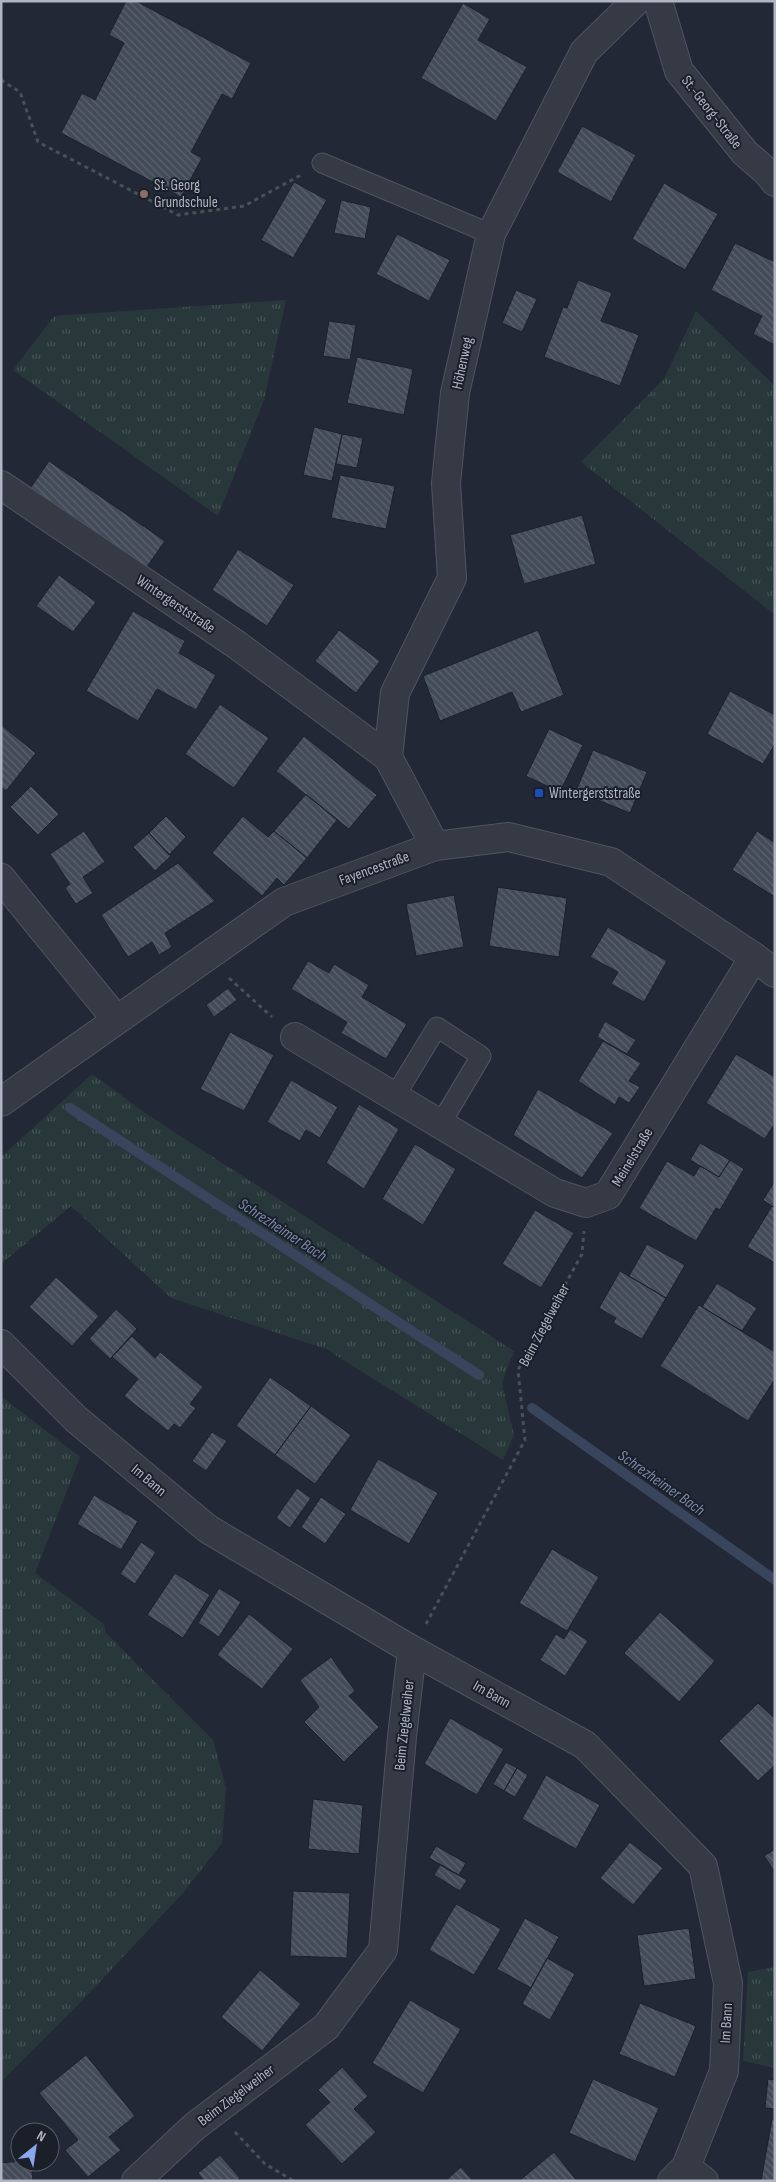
<svg xmlns="http://www.w3.org/2000/svg" width="776" height="2182" viewBox="0 0 776 2182" font-family="'Sofia Sans Condensed',sans-serif">
<style>
.grass{fill:url(#grass-tufts)}
.lines{fill:none;stroke-linecap:round;stroke-linejoin:round}
.stream{stroke:#39445d;stroke-width:10}
.building{fill:url(#building-back-hatch);stroke:#1c212c}
.service-casing{stroke:#4f5560;stroke-width:21}
.minor-casing{stroke:#4f5560;stroke-width:30}
.tertiary-casing{stroke:#4f5560;stroke-width:30}
.path{stroke:#455357;stroke-width:3;stroke-dasharray:4 4;stroke-linecap:butt}
.service{stroke:#353a45;stroke-width:19}
.minor{stroke:#353a45;stroke-width:28}
.tertiary{stroke:#353a45;stroke-width:28}
.education-dot{fill:#8d6e63;stroke:#1a1f2a;stroke-width:2}
.transit-dot{fill:#1a4fb4;stroke:#1a1f2a;stroke-width:2}
.labels{text-anchor:middle;stroke-width:4;stroke-linejoin:round;paint-order:stroke}
.street-label{font-size:15px;fill:#afb5c2;stroke:#1a1f2a}
.poi-label{font-size:15px;fill:#afb5c2;stroke:#1a1f2a;text-anchor:start}
.water-label{font-size:16px;font-style:italic;fill:#7a89a8;stroke:#1a1f2a}
</style>
<defs>
<pattern id="grass-tufts" width="24" height="20" patternUnits="userSpaceOnUse" patternTransform="scale(1.25)"><rect width="24" height="20" fill="#28383a"/><path d="M3 7l-1-3M5 7V3M7 7l1-3M15 17l-1-3M17 17v-4M19 17l1-3" fill="none" stroke="#455355"/></pattern>
<pattern id="building-back-hatch" width="6" height="6" patternUnits="userSpaceOnUse" patternTransform="scale(1.25)"><rect width="6" height="6" fill="#434b59"/><path d="M-1 5l2 2M0 0l6 6M5-1l2 2" fill="none" stroke="#5c636f"/></pattern>
</defs>
<rect width="100%" height="100%" fill="#222835"/>
<path class="grass" d="M286 300 264 400 218 516 13 370 54 316Z
M696 311 775 386V615L581 462 664 379Z
M92 1074 148 1115 514 1351 502 1383 514 1435 503 1460 326 1349 171 1298 71 1206 1 1264V1157Z
M1 1396 80 1457 35 1573 104 1624 106 1633 213 1740 226 1788 222 1843 183 1893 79 2004 1 2082Z
M775 1967V2068L743 2061 748 1972Z"/>
<g class="lines">
<path class="stream" d="M70 1108 479 1375
M532 1408 775 1580"/>
</g>
<path class="building" d="M126 1H136L251 63 232 99 222 94 191 152 202 158 181 197 61 133 82 93 95 100 124 43 109 35Z
M463 3 490 19 478 40 527 67 496 121 421 78Z
M582 126 636 155 611 202 557 172Z
M294 182 327 200 293 258 261 240Z
M664 183 718 214 685 270 632 239Z
M341 200 371 207 365 239 334 233Z
M397 234 450 260 429 301 376 274Z
M735 243 775 262V345L753 334 762 316 711 290Z
M578 280 612 293 601 321 639 335 620 386 544 357 563 307 567 308Z
M516 290 537 299 522 332 502 323Z
M329 321 356 325 350 360 323 356Z
M357 357 413 369 404 415 347 403Z
M314 427 342 434 332 481 303 475Z
M342 434 363 438 357 468 336 464Z
M49 461 165 541 144 571 29 490Z
M340 475 395 486 386 529 331 518Z
M582 515 596 564 524 584 510 535Z
M238 549 294 585 267 626 212 590Z
M59 575 96 602 73 632 36 606Z
M133 611 185 641 179 653 216 675 196 710 157 689 138 721 86 691Z
M339 630 380 661 356 693 315 661Z
M538 630 564 695 521 712 512 692 440 721 423 676Z
M730 691 775 715V744L763 764 707 734Z
M220 704 269 738 234 788 185 754Z
M1 725 36 753 6 791 1 787Z
M549 729 583 745 560 792 526 776Z
M304 736 377 795 349 829 276 771Z
M593 750 647 772 630 813 576 791Z
M31 786 59 814 38 835 10 807Z
M306 794 337 820 307 858 274 831Z
M166 816 186 837 169 855 149 833Z
M243 816 268 837 274 831 307 858 284 885 277 878 262 896 212 853Z
M84 831 105 862 83 877 93 893 76 904 65 888 70 884 50 854Z
M757 831 775 843V897L732 870Z
M149 833 171 856 155 871 133 847Z
M178 863 215 901 165 933 172 947 159 955 152 942 128 957 101 915Z
M498 887 567 898 559 957 489 946Z
M454 895 464 947 416 956 406 904Z
M608 927 667 961 644 1002 611 984 618 972 590 957Z
M308 961 329 973 334 964 369 985 362 997 407 1024 386 1059 341 1033 347 1022 291 989Z
M228 988 237 1000 214 1017 206 1005Z
M605 1021 636 1040 627 1054 597 1037Z
M230 1032 274 1055 244 1111 200 1089Z
M603 1041 641 1063 629 1081 640 1087 629 1103 619 1097 615 1105 578 1081Z
M736 1054 775 1077V1123L765 1139 706 1103Z
M291 1080 338 1107 320 1138 306 1130 300 1141 267 1122Z
M538 1089 613 1133 582 1178 513 1135Z
M359 1104 399 1129 364 1189 326 1163Z
M700 1143 730 1160 719 1177 690 1160Z
M415 1144 456 1169 423 1225 382 1199Z
M730 1160 744 1169 720 1210 716 1208 696 1241 639 1208 667 1161 694 1176 700 1166 719 1177Z
M775 1181V1208L763 1200Z
M772 1206 775 1208V1263L747 1247Z
M535 1210 574 1233 541 1288 502 1264Z
M647 1244 685 1265 666 1298 629 1276Z
M620 1271 666 1298 642 1339 613 1323 616 1318 599 1308Z
M56 1277 99 1316 72 1346 29 1307Z
M717 1283 757 1308 742 1331 702 1307Z
M699 1305 775 1352V1379L748 1421 660 1366Z
M116 1309 137 1329 110 1359 89 1339Z
M132 1336 155 1358 160 1352 203 1387 190 1404 196 1408 180 1428 174 1424 168 1431 124 1396 138 1379 112 1357Z
M270 1377 311 1406 275 1455 236 1426Z
M311 1406 351 1435 315 1484 275 1455Z
M212 1432 227 1441 206 1471 192 1461Z
M378 1459 438 1493 409 1544 350 1510Z
M297 1488 311 1498 290 1528 276 1518Z
M94 1495 138 1521 121 1550 77 1524Z
M321 1497 346 1514 325 1544 301 1527Z
M141 1542 156 1552 135 1584 120 1574Z
M552 1549 599 1577 567 1631 519 1603Z
M175 1573 210 1595 183 1638 147 1615Z
M219 1588 241 1602 219 1637 198 1623Z
M660 1612 715 1661 679 1702 624 1653Z
M249 1614 293 1649 262 1689 217 1655Z
M570 1629 588 1641 565 1676 540 1660 556 1634 564 1639Z
M331 1657 355 1691 349 1696 379 1727 344 1762 304 1722 319 1707 300 1680Z
M758 1703 775 1719V1765L758 1781 719 1741Z
M450 1718 504 1749 477 1795 424 1764Z
M506 1762 517 1768 504 1791 493 1784Z
M517 1768 528 1775 515 1797 504 1791Z
M546 1775 600 1805 576 1849 522 1819Z
M313 1799 363 1805 359 1854 308 1849Z
M630 1842 663 1868 633 1905 600 1878Z
M436 1846 466 1863 459 1875 429 1858Z
M775 1849V1872L764 1856Z
M440 1865 467 1880 460 1891 434 1875Z
M293 1891 350 1893 347 1958 290 1956Z
M456 1904 501 1929 474 1975 429 1950Z
M525 1918 559 1937 531 1988 497 1969Z
M689 1928 696 1979 644 1986 637 1935Z
M547 1958 575 1974 550 2020 522 2004Z
M260 1970 301 2004 262 2051 221 2017Z
M410 2000 461 2029 423 2093 372 2063Z
M640 2003 696 2026 675 2077 619 2054Z
M86 2055 135 2116 109 2137 121 2150 88 2177 65 2150 78 2140 39 2093Z
M342 2067 368 2096 354 2109 376 2132 342 2164 305 2125 330 2102 318 2090Z
M593 2079 659 2108 635 2162 569 2133Z
M768 2079 775 2080V2109L765 2108Z
M772 2119 775 2120V2181H761Z
M554 2152 577 2181H519Z
M220 2155 240 2178 237 2181H204L198 2173Z
M20 2161 31 2162 33 2181H1V2163Z
M461 2167 473 2181H445Z"/>
<g class="lines">
<g class="service-casing">
<path id="service" d="M322 163 491 234
M395 1096 437 1027 481 1056 441 1123"/>
</g>
<g class="minor-casing">
<path id="minor" d="M658 1 679 71 745 153 767 172 775 182
M1 485 237 645 388 757 435 846
M388 757 395 693 452 578 446 483 455 393 491 234 584 52 636 1
M1 878 116 1019
M295 1037 555 1193 586 1203 608 1195 754 957
M1 1344 76 1419 208 1529 412 1650 585 1745 703 1866 728 1983 724 2071 686 2167 672 2181
M686 2167 704 2181
M136 2181 195 2126 326 2027 383 1950 402 1737 412 1650"/>
</g>
<g class="tertiary-casing">
<path id="tertiary" d="M1 1102 284 902 435 846 509 837 611 862 754 957 775 973"/>
</g>
<path class="path" d="M1 80 20 92 38 142 178 215 244 206 301 175
M229 978 272 1017
M426 1624 525 1440 518 1370 582 1254 584 1231
M235 2132 265 2164 294 2181"/>
<use href="#service" class="service"/>
<use href="#minor" class="minor"/>
<use href="#tertiary" class="tertiary"/>
</g>
<circle class="education-dot" cx="144" cy="194" r="5"/>
<rect class="transit-dot" x="534" y="788" width="10" height="10" rx="2.5"/>
<g class="labels">
<g class="street-label">
<text transform="translate(712 112) rotate(52)" y="5">St.-Georg-Straße</text>
<text transform="translate(462 363) rotate(-78)" y="5">Höhenweg</text>
<text transform="translate(176 604) rotate(34)" y="5">Wintergerststraße</text>
<text transform="translate(374 868) rotate(-20)" y="5">Fayencestraße</text>
<text transform="translate(632 1157) rotate(-59)" y="5">Meinelstraße</text>
<text transform="translate(544 1325) rotate(-62)" y="5">Beim Ziegelweiher</text>
<text transform="translate(149 1480) rotate(40)" y="5">Im Bann</text>
<text transform="translate(492 1694) rotate(29)" y="5">Im Bann</text>
<text transform="translate(404 1725) rotate(-84)" y="5">Beim Ziegelweiher</text>
<text transform="translate(726 2023) rotate(-87)" y="5">Im Bann</text>
<text transform="translate(236 2095) rotate(-37)" y="5">Beim Ziegelweiher</text>
</g>
<g class="poi-label">
<text x="154" y="190">St. Georg<tspan x="154" dy="17">Grundschule</tspan></text>
<text x="549" y="798">Wintergerststraße</text>
</g>
<g class="water-label">
<text transform="translate(283 1229) rotate(33)" y="6">Schrezheimer Bach</text>
<text transform="translate(662 1482) rotate(35)" y="6">Schrezheimer Bach</text>
</g>
</g>
<rect width="776" height="2182" fill="none" stroke="#afb5c2" stroke-width="5"/>
<g transform="translate(35 2147) rotate(30)"><circle r="24" fill="#1a1f2a" stroke="#565b67"/>
<path d="M0-4L9 19L0 12L-9 19Z" fill="#8aa7ed"/>
<text y="-8" font-size="14" font-weight="bold" text-anchor="middle" fill="#afb5c2">N</text>
</g>
</svg>
